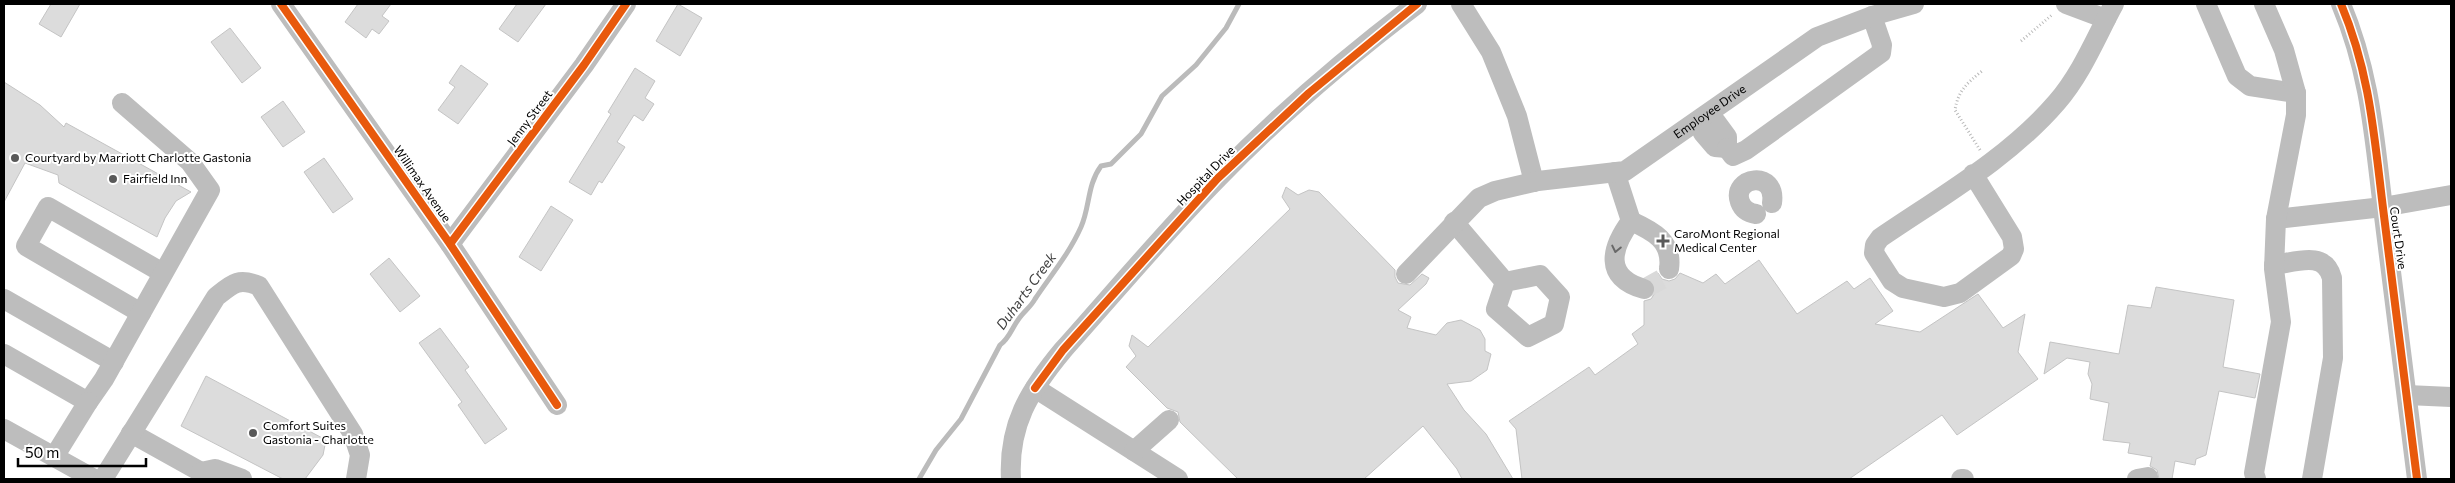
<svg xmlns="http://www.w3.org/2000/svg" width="2455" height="483" viewBox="0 0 2455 483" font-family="Commissioner,sans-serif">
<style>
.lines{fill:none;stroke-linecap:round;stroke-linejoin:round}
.stream{stroke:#bbb;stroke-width:5}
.building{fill:#dcdcdc;stroke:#c4c4c4}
.minor-tunnel{stroke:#d9d9d9;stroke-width:20;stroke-dasharray:20 10;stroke-linecap:butt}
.path{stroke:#b8b8b8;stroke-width:3;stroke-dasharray:1 2.5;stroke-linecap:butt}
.minor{stroke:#bdbdbd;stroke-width:20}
.cycleway-casing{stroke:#fff;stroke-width:11}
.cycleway{stroke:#e8590c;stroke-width:8}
.oneway{stroke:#686868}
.poi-dot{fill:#595959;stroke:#fff;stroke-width:2}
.labels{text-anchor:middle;stroke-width:4;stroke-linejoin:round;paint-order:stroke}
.street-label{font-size:12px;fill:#000;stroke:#fff}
.poi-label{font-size:12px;fill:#000;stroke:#fff;text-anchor:start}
.water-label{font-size:14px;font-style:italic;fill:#3f3f3f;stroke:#fff}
</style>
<rect width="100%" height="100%" fill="#fff"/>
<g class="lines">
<path class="stream" d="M919 479 936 450 961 419 1000 345C1009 339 1012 328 1018 320 1023 312 1031 307 1035 299 1051 275 1069 254 1081 227 1090 207 1087 185 1101 166L1111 164 1141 134 1162 96 1196 65 1226 28 1239 4"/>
</g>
<path class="building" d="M51 4H80L61 37 39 24Z
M358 4H391L382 16 389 21 379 34 372 29 366 38 345 22Z
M517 4H546L518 42 499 29Z
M678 4 702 18 680 56 656 41Z
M230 28 261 68 242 83 211 42Z
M461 65 488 84 458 124 438 110 455 87 449 83Z
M635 68 655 81 645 98 654 104 643 121 634 115 617 142 625 147 602 183 599 181 591 195 569 182 611 114 608 112Z
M4 82 40 105 64 127 66 123 191 192 176 201 165 218 157 237 59 183 58 175 25 163 4 202Z
M283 101 305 132 283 147 261 117Z
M324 158 353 199 333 213 304 172Z
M1286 187 1298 195 1309 190 1319 192 1395 270V277L1398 283 1410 285 1422 274 1429 278 1426 284 1398 310 1411 317 1407 328 1436 335 1447 323 1461 320 1480 330 1485 339V351L1491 354 1487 370 1471 381 1447 384 1464 410 1486 434 1513 479H1462L1457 469 1423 426 1364 479H1238L1180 422 1178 412 1167 408 1126 367 1136 356 1129 346 1132 335 1148 347 1290 209 1282 197Z
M551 206 573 220 541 271 519 257Z
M389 258 420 296 400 312 370 274Z
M1759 260 1797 314 1847 281 1854 289 1870 278 1893 311 1875 324 1920 332 1978 294 2003 328 2025 314 2018 352 2038 379 1957 435 1942 415 1849 479H1522L1516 429 1509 421 1589 367 1595 375 1638 344 1632 334 1644 325V301L1651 299 1655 293 1656 287 1649 279 1658 273 1662 279 1669 281 1675 279 1680 273 1703 283 1716 274 1725 284Z
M2156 287 2234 300 2223 367 2260 374 2255 398 2219 391 2206 455 2196 459 2195 465 2175 461 2172 479H2159L2157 470 2150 466 2152 457 2128 453 2130 443 2103 440 2109 403 2090 399 2092 384 2088 374 2090 362 2067 358 2044 374 2050 342 2119 354 2128 305 2151 308Z
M440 328 469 367 465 370 507 429 485 444 458 405 462 402 419 343Z
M206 376 326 440 323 455 305 479H283L181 426Z"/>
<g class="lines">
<path class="minor-tunnel" d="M1644 289 1664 278 1669 269"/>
<path class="path" d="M2021 41 2053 14
M1980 150 1955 110C1958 91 1967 83 1982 71"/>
<g class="minor">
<path d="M281 4 450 244 557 405"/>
<path d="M1461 4 1491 52 1517 116 1534 182"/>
<path d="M2066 4 2106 19"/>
<path d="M2206 4 2237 76 2250 86 2296 93"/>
<path d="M2341 4C2370 73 2374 135 2383 208 2394 298 2406 389 2417 479"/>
<path d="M1716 122 1727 137V148L1715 147 1703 133 1707 123Z"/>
<path d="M1727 148 1733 156 1746 150 1881 53 1882 45 1872 16"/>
<path d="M1615 172 1631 221"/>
<path d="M1973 174 2012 237 2014 249 2011 256 1960 293 1944 297 1903 288 1892 281 1874 253 1875 245 1880 238C1940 197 2009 158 2057 102 2082 73 2096 37 2114 4"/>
<path d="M1756 214C1749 213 1743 210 1740 202 1731 177 1777 169 1772 203"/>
<path d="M2276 219 2383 207 2451 195"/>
<path d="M1454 222 1505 282 1540 275 1560 297 1554 324 1528 337 1496 309 1505 282"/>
<path d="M450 244 584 65 626 4"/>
<path d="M2274 265C2296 262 2325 250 2332 278L2333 358 2312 479"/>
<path id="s1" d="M1406 274 1479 198 1495 191 1538 181 1625 171 1817 37 1872 16 1914 4"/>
<path d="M1644 289C1603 277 1611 248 1631 221 1653 231 1673 241 1669 269"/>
<path d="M4 299 114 362"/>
<path d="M141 313 26 246 48 207 163 273"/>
<path d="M4 354 88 402 104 379 210 190 190 162 122 103"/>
<path d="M1035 388 1178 479"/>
<path d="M2407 395 2451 397"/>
<path d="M4 429 94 479"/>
<path d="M131 433 201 472 205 479"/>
<path d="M1134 451 1169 420"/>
<path d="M54 457 88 402"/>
<path d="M201 472 215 469 242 479"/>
<path d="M103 479 216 297C232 284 238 277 259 286L353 434 360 455 356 479"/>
<path d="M1011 479C1008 425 1029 391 1063 350 1114 293 1164 233 1218 178 1279 115 1347 57 1417 4"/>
<path d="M1961 479H1964"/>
<path d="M2137 479 2148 477"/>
<path d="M2256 479 2254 473 2281 322 2274 269 2276 219 2296 115V93L2284 50 2264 4"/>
</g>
<g class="cycleway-casing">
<path id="cycleway" d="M281 4 450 244 557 405
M2341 4C2370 73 2374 135 2383 208 2394 298 2406 389 2417 479
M450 244 584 65 626 4
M1035 388 1063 350 1217 179 1309 93 1417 4"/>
</g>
<use href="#cycleway" class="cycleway"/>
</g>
<defs><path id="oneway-chevron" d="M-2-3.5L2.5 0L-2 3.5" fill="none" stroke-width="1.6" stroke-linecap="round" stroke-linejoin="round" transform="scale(1.25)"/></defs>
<use class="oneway" href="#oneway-chevron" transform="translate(1616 249) rotate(102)"/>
<g class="poi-dot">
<circle cx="15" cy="158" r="5"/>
<circle cx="113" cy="179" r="5"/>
<path d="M1660.5 233.5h5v5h5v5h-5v5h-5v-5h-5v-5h5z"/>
<circle cx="253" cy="433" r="5"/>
</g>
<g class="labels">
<g class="street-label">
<text dy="4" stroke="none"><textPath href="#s1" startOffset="358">Employee Drive</textPath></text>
<text transform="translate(530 118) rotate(-53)" y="4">Jenny Street</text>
<text transform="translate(1206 176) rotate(-46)" y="4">Hospital Drive</text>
<text transform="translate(422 184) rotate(55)" y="4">Willimax Avenue</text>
<text transform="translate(2398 238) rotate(82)" y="4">Court Drive</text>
</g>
<g class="poi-label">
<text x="25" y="162">Courtyard by Marriott Charlotte Gastonia</text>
<text x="123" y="183">Fairfield Inn</text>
<text x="1674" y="238">CaroMont Regional<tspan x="1674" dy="14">Medical Center</tspan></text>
<text x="263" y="430">Comfort Suites<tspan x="263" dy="14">Gastonia - Charlotte</tspan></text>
</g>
<g class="water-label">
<text transform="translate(1026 291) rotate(-54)" y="5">Duharts Creek</text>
</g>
</g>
<rect width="2455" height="483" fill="none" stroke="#000000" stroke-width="10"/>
<path d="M18 458v8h128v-8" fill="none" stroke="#000000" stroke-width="2.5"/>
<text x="25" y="458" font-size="15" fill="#000000" stroke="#ffffff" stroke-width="4" paint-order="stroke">50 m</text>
</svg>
